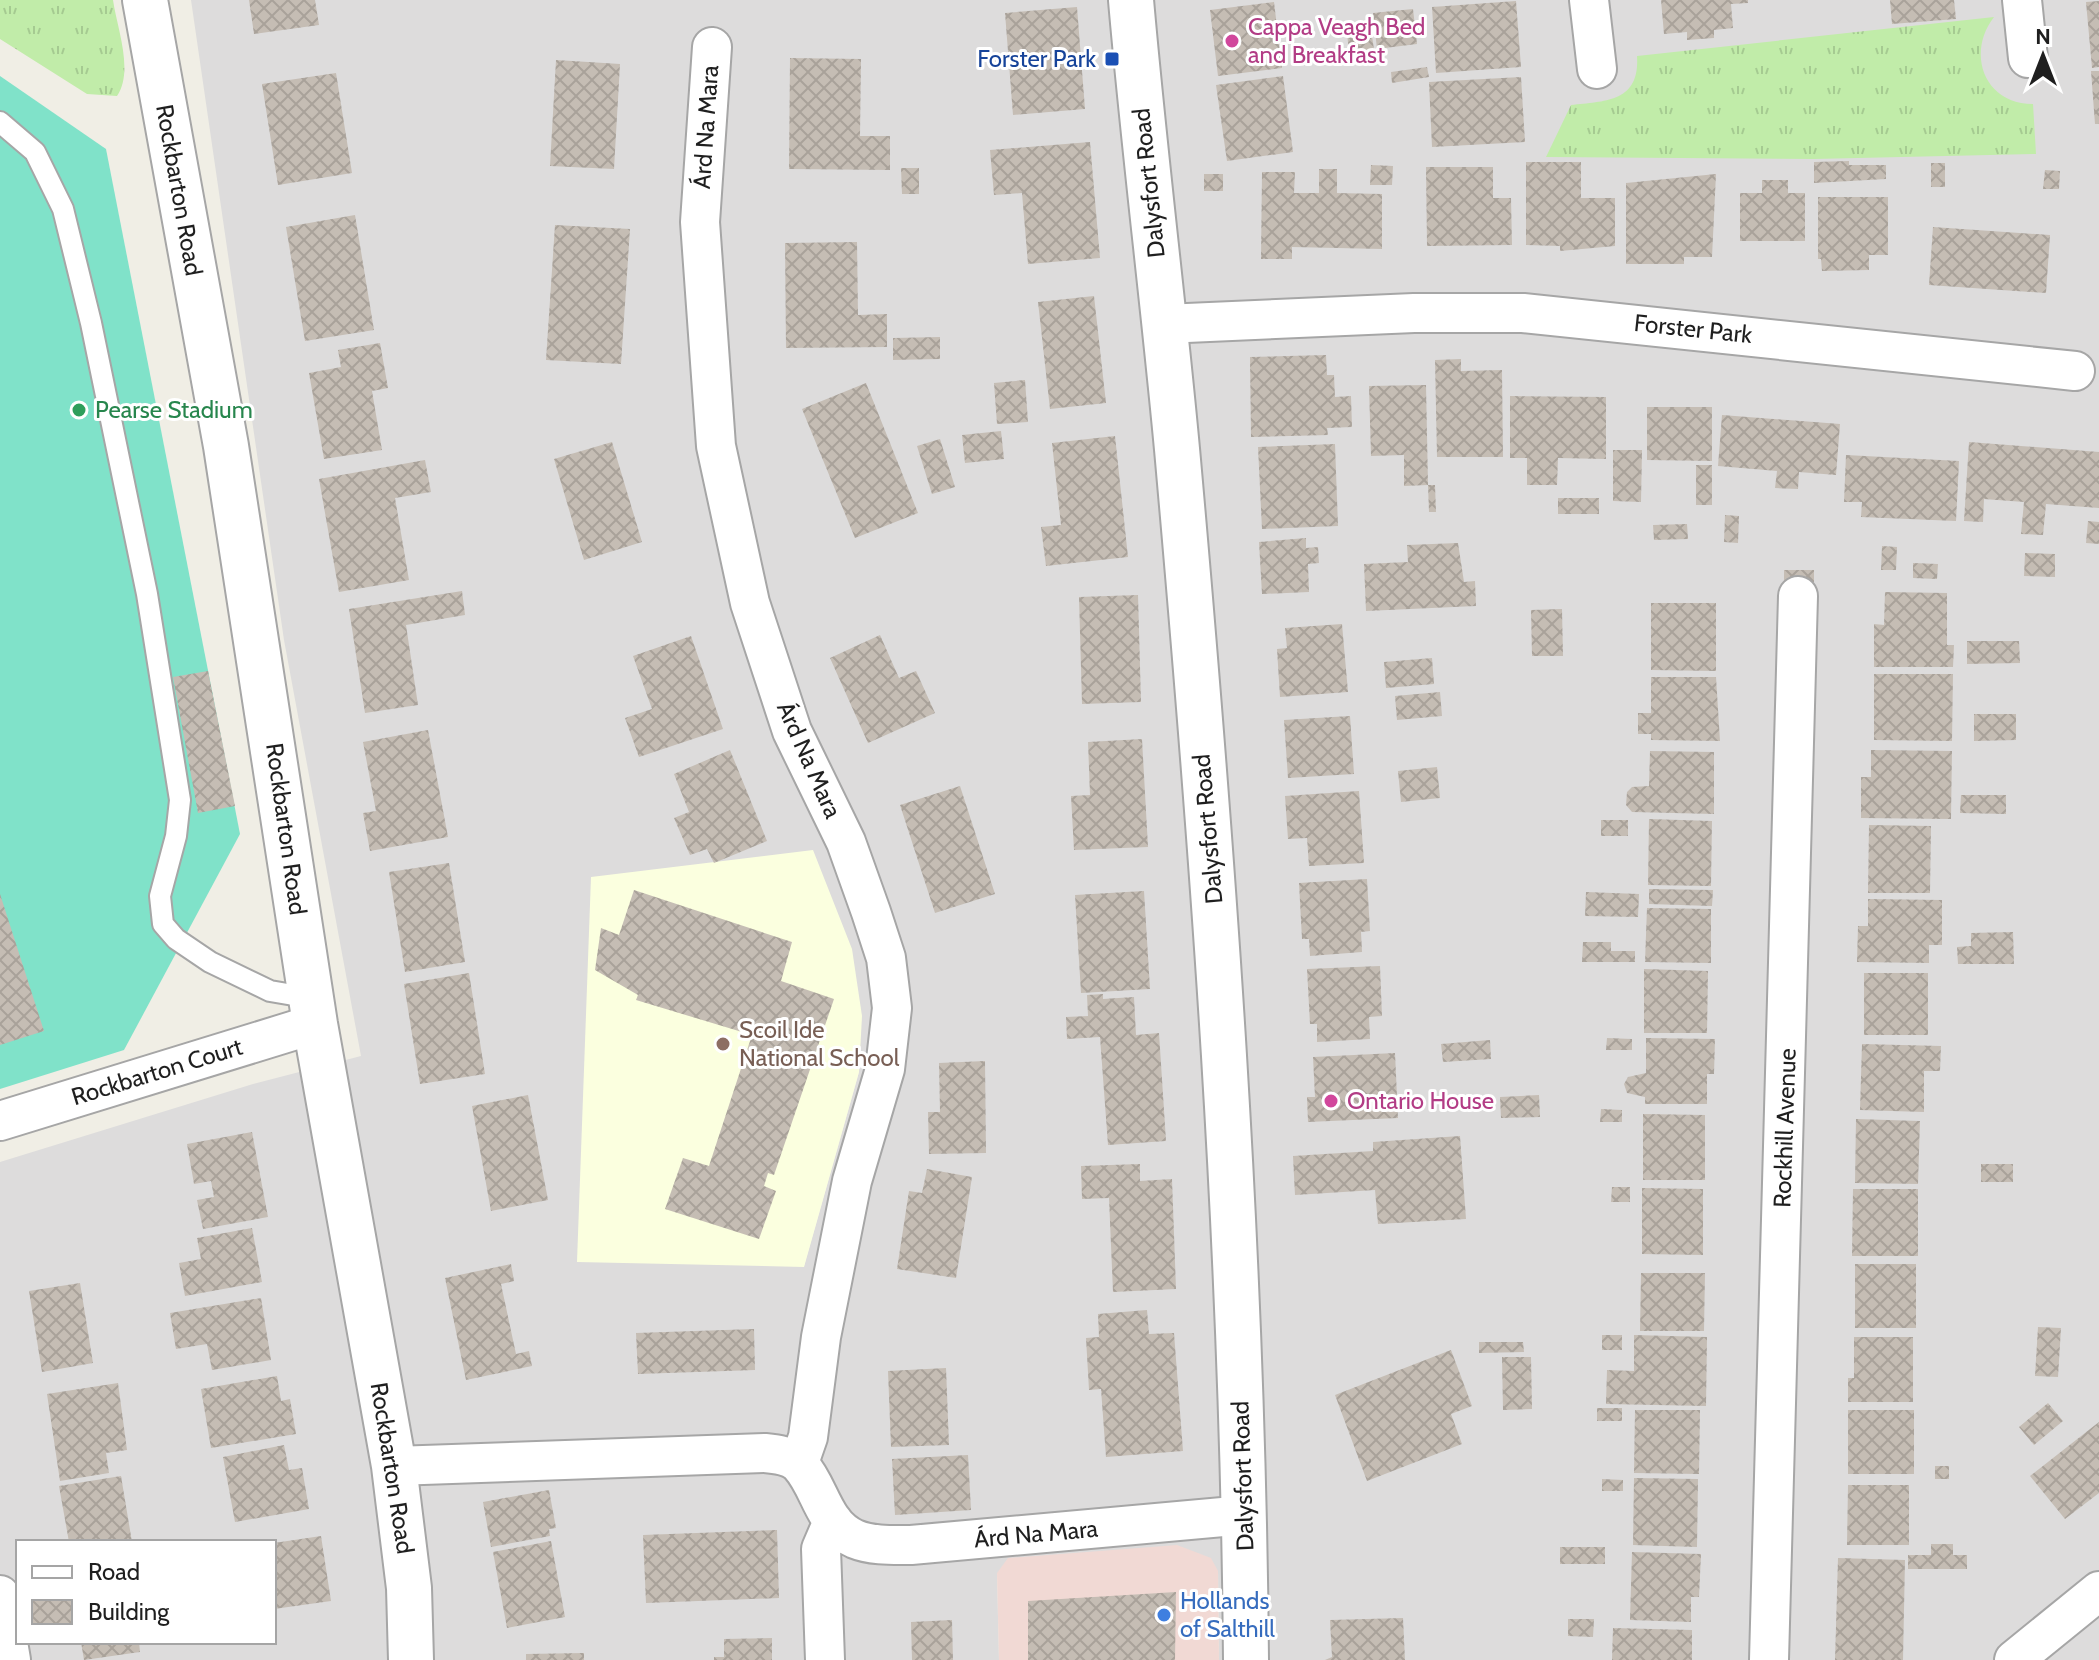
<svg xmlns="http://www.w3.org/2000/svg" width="2099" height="1660" viewBox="0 0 2099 1660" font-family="Cabin,sans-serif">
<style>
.residential{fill:#dddcdc;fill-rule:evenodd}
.commercial{fill:#f1d9d4}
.education{fill:#fbffdf}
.grass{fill:url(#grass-tufts)}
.pitch{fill:#80e2c9}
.building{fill:url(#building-cross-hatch)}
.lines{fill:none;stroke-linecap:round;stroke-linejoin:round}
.service-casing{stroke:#a6a6a6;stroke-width:24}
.minor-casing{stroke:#a6a6a6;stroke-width:42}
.tertiary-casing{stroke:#a6a6a6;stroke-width:48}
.service{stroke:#fff;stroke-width:20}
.minor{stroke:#fff;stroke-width:38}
.tertiary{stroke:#fff;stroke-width:44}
.hotel-dot{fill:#d1479c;stroke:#fff;stroke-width:3}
.transit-dot{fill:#1a4fb4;stroke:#fff;stroke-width:3}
.leisure-dot{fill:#2e9e5b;stroke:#fff;stroke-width:3}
.education-dot{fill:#8d6e63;stroke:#fff;stroke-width:3}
.shop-dot{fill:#3f7fe0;stroke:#fff;stroke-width:3}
.labels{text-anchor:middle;stroke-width:6;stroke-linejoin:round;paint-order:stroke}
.hotel-label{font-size:24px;fill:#b23c85;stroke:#fff;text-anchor:start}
.transit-label{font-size:24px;fill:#164399;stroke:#fff;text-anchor:end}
.street-label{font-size:24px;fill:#1f1f1f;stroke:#fff}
.leisure-label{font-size:24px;fill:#27864d;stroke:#fff;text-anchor:start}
.education-label{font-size:24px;fill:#785e54;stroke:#fff;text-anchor:start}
.shop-label{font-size:24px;fill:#366cbe;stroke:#fff;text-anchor:start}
</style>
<defs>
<pattern id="grass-tufts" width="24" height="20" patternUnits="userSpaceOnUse" patternTransform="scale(2)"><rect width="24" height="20" fill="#c1eca9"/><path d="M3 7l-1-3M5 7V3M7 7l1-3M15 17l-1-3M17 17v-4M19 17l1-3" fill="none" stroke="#a5ca91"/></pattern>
<pattern id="building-cross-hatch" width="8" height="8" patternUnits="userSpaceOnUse" patternTransform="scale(2)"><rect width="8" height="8" fill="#c5bdb4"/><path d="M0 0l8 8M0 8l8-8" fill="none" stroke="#a9a29a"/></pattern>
</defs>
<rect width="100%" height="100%" fill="#f0eee5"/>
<path class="residential" d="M191 0H2099V1660H1219L1218 1571 997 1573 999 1660H0V1162L253 1084 361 1056 284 640ZM591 877 859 1072 804 1266ZM18 1542H274V1642H18Z"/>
<path class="commercial" d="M1177 1545 1211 1558 1218 1571 1219 1660H999L997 1573 1008 1558Z"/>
<path class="education" d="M813 850 852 949 862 1016 859 1072 804 1267 577 1262 591 877Z"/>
<path class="grass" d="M0 0H113C117 28 134 71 117 96L87 94 0 39Z
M1994 17C1966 53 1984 104 2033 104L2036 154 1814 159 1546 157 1571 105C1606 101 1640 102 1637 56Z"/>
<path class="pitch" d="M0 76 106 149 240 834 124 1050 0 1089Z"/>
<path class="building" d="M249 0H315L319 25 254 34Z
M1661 0H1748V3L1731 4 1733 28 1714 30V38L1687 40V32L1664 34Z
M1890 0H1954L1956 19 1892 24Z
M1516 1 1521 67 1436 73 1432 7Z
M2099 1V67L2092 68 2086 2Z
M1274 2 1282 68 1218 76 1210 10Z
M1077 7 1085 109 1013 115 1005 13Z
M1413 9 1417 44 1377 49 1373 13Z
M1371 30 1374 49 1349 52 1347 33Z
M790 58 861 59 860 136H890V170L789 169Z
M556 60 620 64 614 169 550 166Z
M1427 67 1429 77 1392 83 1391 72Z
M2091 71H2099V124H2095Z
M336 73 352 173 278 185 262 84Z
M1283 76 1293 152 1227 161 1216 85Z
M1521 77 1525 142 1432 147 1429 82Z
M1090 142 1100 258 1028 264 1022 193 994 195 990 150Z
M1849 161V165H1886V179L1814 183V162Z
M1526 162H1581V198H1615V246L1560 251V246L1526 245Z
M1931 163H1945V187H1931Z
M1371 165 1393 166 1392 185H1370Z
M1426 167H1493V198H1511L1512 245 1427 246Z
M901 168H919V194H902Z
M1319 169H1337V193L1382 194V249L1292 247V259H1261L1262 172H1295L1294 193H1319Z
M2045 170 2060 171 2059 189H2043Z
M1204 174H1223V191H1204Z
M1716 174 1712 257H1684V264H1626V183Z
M1762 180H1788V193H1805V241H1740V193H1762Z
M1818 197H1888V255H1869V270L1822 271 1821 259H1818Z
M355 215 374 330 305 341 286 227Z
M555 225 630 229 621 364 546 360Z
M1933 227 2050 235 2046 293 1929 285Z
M857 242 858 315 887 314V347L786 348 785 243Z
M1094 296 1106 403 1050 409 1038 302Z
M940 337V359L893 360V338Z
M380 343 388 388 372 391 382 450 324 459 309 373 341 367 338 350Z
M1326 355 1327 375H1334L1335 397 1351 396 1352 427 1327 428 1328 435 1251 437 1250 357Z
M1461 359V371L1502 370 1503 457H1437L1435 360Z
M1025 380 1028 422 997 424 994 383Z
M866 383 918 513 855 538 802 409Z
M1426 385 1428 485H1435L1436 512H1429L1428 485 1404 486V455L1371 456 1369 386Z
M1510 396 1606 397V459L1558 458 1557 485H1527V458H1510Z
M1647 407H1712V461L1647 460Z
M1722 415 1840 424 1836 475 1799 472 1798 489 1775 488 1777 471 1718 466Z
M1001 431 1004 459 965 463 962 435Z
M1115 436 1128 557 1046 566 1041 527 1061 525 1052 443Z
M940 439 955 487 932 494 917 446Z
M612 442 642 542 584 560 554 459Z
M1969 442 2099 452V508L2046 504 2043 535 2021 534 2024 502 1984 499 1983 522 1964 521Z
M1335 444 1338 526 1262 529 1258 447Z
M1613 450H1642L1641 502 1613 501Z
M1846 455 1959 461 1956 521 1861 517 1862 502H1844Z
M425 460 431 492 395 498 409 580 339 592 319 479Z
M1696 465H1712V505H1696Z
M1558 498H1599V514H1558Z
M1725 515 1739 516 1738 543 1724 542Z
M2088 521 2099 522V544L2086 543Z
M1687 524 1688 539 1654 540 1653 525Z
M1306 538V548L1318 547 1319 563 1308 564 1309 592 1262 594 1259 542Z
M1458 543 1464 582 1475 581 1476 606 1366 611 1364 564 1408 562 1407 545Z
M1882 546 1897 547 1896 570H1881Z
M2025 553 2055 554V577L2024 576Z
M1913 563 1938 564 1937 579 1913 578Z
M1784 570H1814V582L1784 583Z
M462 591 465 615 406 625 418 705 365 713 349 609Z
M1885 592 1947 593V645H1954L1953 667H1874V624L1884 625Z
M1138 595 1141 702 1082 704 1079 597Z
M1651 603H1716V671L1651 670Z
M1562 609 1563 656H1532L1531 610Z
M1342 624 1348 692 1280 697 1277 649 1287 648 1285 628Z
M880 635 899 678 916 671 935 713 868 743 830 658Z
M691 636 723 729 639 757 625 718 652 709 633 656Z
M1967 641H2019L2020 663 1967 664Z
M1432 658 1434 684 1386 688 1384 662Z
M208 671 235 806 198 813 173 677Z
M1874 674H1953L1952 741 1874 740Z
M1651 677H1716L1720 741 1651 740V734H1638V713H1651Z
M1440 692 1442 716 1397 720 1395 696Z
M1974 714H2016V740L1974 741Z
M1350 716 1354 774 1288 778 1284 720Z
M428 730 448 837 370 851 363 813 376 811 363 742Z
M1142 739 1148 847 1074 850 1071 796 1090 795 1088 742Z
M730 750 767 841 714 863 707 849 690 855 674 818 689 812 674 774Z
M1871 750 1952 751 1951 819 1861 818V777H1871Z
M1650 751 1714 752V814L1632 812 1626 805 1627 792 1632 787 1649 786Z
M1437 767 1440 798 1401 802 1398 771Z
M960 786 995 894 935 913 900 805Z
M1359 791 1364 863 1309 866 1307 838 1288 839 1285 796Z
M1961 795H2006V814L1960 813Z
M1649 819 1712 821 1711 886 1648 885Z
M1601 820H1628V836H1601Z
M1869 825 1931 826 1930 893H1868Z
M449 863 465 962 405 972 389 872Z
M1367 879 1370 931 1361 932 1362 952 1310 956 1309 939H1302L1299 883Z
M1649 889 1713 890 1712 906 1649 904Z
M634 890 792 942 781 981 834 999 774 1175 768 1173 764 1186 776 1191 759 1239 665 1209 683 1158 709 1166 752 1035 636 1000 638 995 595 970 601 928 619 935Z
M1144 891 1150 989 1081 993 1075 895Z
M1586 892 1639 894 1638 917 1585 916Z
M0 894 44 1031 0 1045Z
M1868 899 1942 900V945H1929V963L1857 962 1858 926H1868Z
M1647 908 1711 909V963L1645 962Z
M2013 932 2014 964H1958L1957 947 1971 946V933Z
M1583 942H1611V951H1635V962H1582Z
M1380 966 1382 1016 1369 1017 1370 1039 1317 1042V1024H1310L1307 969Z
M1644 969 1708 971 1707 1033H1644Z
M469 973 485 1074 420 1084 404 984Z
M1864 973H1928V1035H1864Z
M1103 994V999L1134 997 1136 1035 1159 1033 1166 1141 1108 1145 1100 1037 1067 1039 1066 1017 1088 1016 1087 995Z
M1607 1038 1632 1039V1050H1606Z
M1646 1038 1715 1039 1714 1074H1707V1104H1645V1097L1627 1093 1624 1084 1628 1077 1646 1073Z
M1490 1040 1491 1059 1443 1062 1441 1044Z
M1862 1044 1941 1046 1940 1071H1924V1112L1860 1110Z
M1395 1053 1398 1118 1308 1122 1307 1097H1315L1313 1057Z
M985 1061 986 1153 929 1154 928 1112H940L939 1063Z
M528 1095 548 1200 491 1211 472 1106Z
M1539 1095 1540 1117 1501 1118 1500 1097Z
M1601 1109 1622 1110V1122H1600Z
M1643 1114 1705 1115V1180H1643Z
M1856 1119 1920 1121 1918 1184 1855 1183Z
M252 1132 268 1217 203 1229 197 1200 214 1197 211 1181 194 1184 187 1144Z
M1460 1136 1466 1219 1378 1224 1375 1190 1295 1195 1293 1156 1373 1151V1142Z
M1140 1164V1181L1172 1179 1176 1289 1113 1292 1109 1198 1082 1199 1081 1166Z
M1981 1164H2013V1182H1981Z
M927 1169 972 1177 956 1278 897 1269 909 1191 922 1193Z
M1612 1187H1630V1202H1611Z
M1642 1188 1703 1189V1255L1642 1254Z
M1853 1189H1918V1256H1852Z
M252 1228 262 1282 185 1296 179 1263 201 1259 197 1238Z
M511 1264 514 1281 501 1284 516 1354 529 1351 532 1366 466 1380 445 1278Z
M1855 1264H1916V1328H1855Z
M1641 1273H1705L1704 1331H1640Z
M80 1283 93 1363 42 1372 29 1291Z
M261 1298 271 1360 212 1370 207 1344 176 1349 170 1313Z
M1147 1310 1149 1334 1174 1333 1183 1451 1106 1457 1101 1389 1089 1390 1086 1338 1099 1337 1098 1314Z
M2038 1327 2061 1328 2058 1377 2035 1376Z
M754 1329 755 1370 638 1374 636 1333Z
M1602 1335H1622V1350H1602Z
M1634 1335 1707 1337 1706 1406 1606 1404 1607 1370 1634 1371Z
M1854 1337H1913V1402H1848V1378H1854Z
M1479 1342H1523L1524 1352 1479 1353Z
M1451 1350 1472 1406 1451 1414 1462 1444 1367 1481 1335 1395Z
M1502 1357H1531L1532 1409 1503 1410Z
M946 1368 949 1445 891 1447 888 1371Z
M277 1376 281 1401 290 1399 296 1434 211 1448 201 1389Z
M118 1383 127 1450 106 1453 109 1473 60 1481 47 1394Z
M2048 1403 2063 1421 2034 1445 2019 1427Z
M1597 1408H1622V1421H1597Z
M1635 1410H1700L1699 1474 1634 1473Z
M1848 1410H1914V1474H1848Z
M2099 1422V1493L2065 1519 2030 1476Z
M284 1445 289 1470 302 1468 309 1509 235 1522 223 1457Z
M968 1455 971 1510 895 1515 892 1459Z
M1935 1466H1949V1479H1935Z
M121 1476 132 1542H69L59 1486Z
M1634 1478 1698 1479 1697 1547 1633 1545Z
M1602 1479 1623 1480V1491H1602Z
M1848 1485H1909V1545H1847Z
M549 1490 556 1528 549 1529 550 1536 491 1547 483 1502Z
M777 1530 779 1598 646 1603 643 1535Z
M321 1536 331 1601 274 1609V1543Z
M551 1541 565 1617 507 1628 493 1552Z
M1931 1544H1953V1555H1967V1569H1908V1555H1931Z
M1560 1547H1605V1564H1560Z
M1632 1552 1701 1554 1699 1597H1691V1622L1630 1620Z
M1838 1558 1905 1560 1903 1660H1835Z
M1176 1592 1175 1660H1028V1601Z
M1403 1618 1405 1660H1325L1332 1657 1330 1620Z
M1568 1619H1594L1593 1637 1568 1636Z
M952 1620 953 1660H912L911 1622Z
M1613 1628 1692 1630V1660H1612Z
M772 1638V1660H714V1657H724V1639Z
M81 1642H139L140 1652 84 1660Z
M584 1653V1660H526V1654Z"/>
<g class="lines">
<g class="service-casing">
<path id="service" d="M0 122 35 152 63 209 91 323 147 594 180 800 176 836 160 896 163 924 176 939 210 962 270 991 311 998"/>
</g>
<g class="minor-casing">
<path id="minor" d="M1589 0 1597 69
M2022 0 2028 58
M712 47 700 222 716 446 750 603 792 731 846 842 871 912 886 958 892 1008 885 1069 852 1181 821 1337 808 1437 799 1463
M1164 324 1414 313H1523L2075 371
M0 1121 315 1024
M394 1466 765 1453C776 1454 792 1456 800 1465 821 1488 822 1524 855 1539 872 1546 893 1545 911 1545L1245 1515
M0 1595 11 1660
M825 1660 821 1549 833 1521
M1769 1660 1798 596
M2014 1660 2099 1591"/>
</g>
<g class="tertiary-casing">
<path id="tertiary" d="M145 0 226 446 315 1024 394 1466 409 1588 411 1660
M1131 0C1144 150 1163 299 1177 449 1213 852 1243 1255 1246 1660"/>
</g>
<use href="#service" class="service"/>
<use href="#minor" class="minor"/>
<use href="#tertiary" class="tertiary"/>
</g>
<g class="hotel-dot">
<circle cx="1232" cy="41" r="8"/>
<circle cx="1331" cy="1101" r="8"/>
</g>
<rect class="transit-dot" x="1104" y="51" width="16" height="16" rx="4"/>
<circle class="leisure-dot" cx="79" cy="410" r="8"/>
<circle class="education-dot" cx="723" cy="1044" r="8"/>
<circle class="shop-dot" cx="1164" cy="1615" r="8"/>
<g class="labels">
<g class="hotel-label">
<text x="1248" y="35">Cappa Veagh Bed<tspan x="1248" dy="28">and Breakfast</tspan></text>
<text x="1347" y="1109">Ontario House</text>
</g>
<g class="transit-label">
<text x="1096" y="67">Forster Park</text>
</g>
<g class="street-label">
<text transform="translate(706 127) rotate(-86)" y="8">Árd Na Mara</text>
<text transform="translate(1149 183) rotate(-96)" y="8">Dalysfort Road</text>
<text transform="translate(179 190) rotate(80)" y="8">Rockbarton Road</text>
<text transform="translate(1693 329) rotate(6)" y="8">Forster Park</text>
<text transform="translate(809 760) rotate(66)" y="8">Árd Na Mara</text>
<text transform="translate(286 829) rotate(82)" y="8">Rockbarton Road</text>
<text transform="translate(1208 829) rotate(-95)" y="8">Dalysfort Road</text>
<text transform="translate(157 1072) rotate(-17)" y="8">Rockbarton Court</text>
<text transform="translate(1785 1128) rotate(-88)" y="8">Rockhill Avenue</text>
<text transform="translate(392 1468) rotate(81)" y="8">Rockbarton Road</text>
<text transform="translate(1243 1476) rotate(-92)" y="8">Dalysfort Road</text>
<text transform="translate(1036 1534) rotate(-5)" y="8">Árd Na Mara</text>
</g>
<g class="leisure-label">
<text x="95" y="418">Pearse Stadium</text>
</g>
<g class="education-label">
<text x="739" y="1038">Scoil Ide<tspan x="739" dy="28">National School</tspan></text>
</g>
<g class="shop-label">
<text x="1180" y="1609">Hollands<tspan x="1180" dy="28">of Salthill</tspan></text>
</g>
</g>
<rect x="16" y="1540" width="260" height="104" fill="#ffffff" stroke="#a5a5a5" stroke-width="2"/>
<rect x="32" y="1566" width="40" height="12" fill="#ffffff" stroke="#a5a5a5" stroke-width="2"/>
<text x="88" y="1580" font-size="24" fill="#1f1f1f">Road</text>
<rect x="32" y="1600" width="40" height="24" fill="url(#building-cross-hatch)" stroke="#a5a5a5" stroke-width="2"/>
<text x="88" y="1620" font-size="24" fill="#1f1f1f">Building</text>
<g transform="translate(2043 56)" stroke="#ffffff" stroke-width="6" paint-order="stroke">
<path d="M0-6L14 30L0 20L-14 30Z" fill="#1f1f1f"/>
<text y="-12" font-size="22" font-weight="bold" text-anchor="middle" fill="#1f1f1f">N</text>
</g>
</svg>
